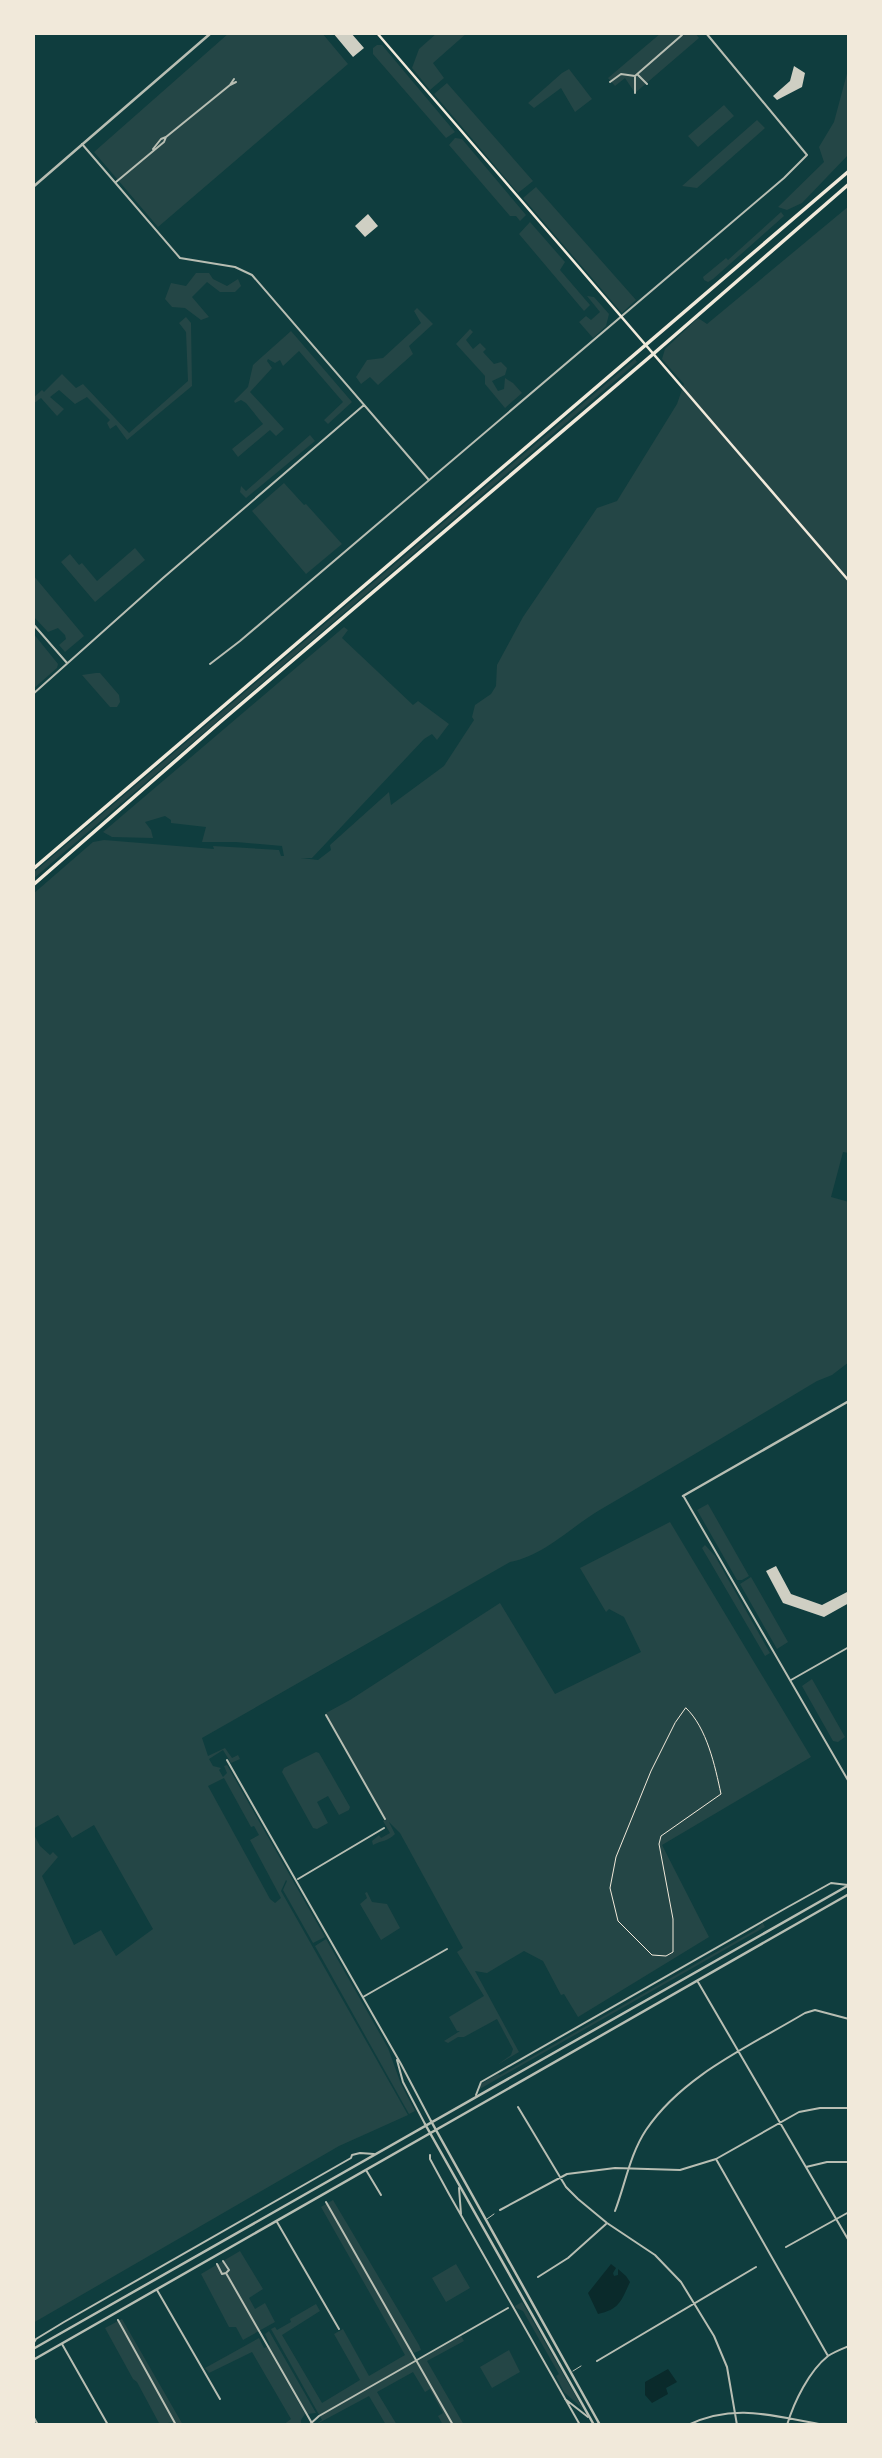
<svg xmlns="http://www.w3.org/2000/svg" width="882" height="2458" viewBox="0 0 882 2458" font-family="Overpass,sans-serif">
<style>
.green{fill:#244646;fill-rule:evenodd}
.water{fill:#0a2a2b}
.building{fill:#cfcfc3}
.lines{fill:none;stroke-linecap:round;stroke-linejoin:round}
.path{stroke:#f1e9da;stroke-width:1}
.service{stroke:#b8beb3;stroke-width:1}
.pedestrian{stroke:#b8beb3;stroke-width:2}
.minor{stroke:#b8beb3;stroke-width:2}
.tertiary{stroke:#b8beb3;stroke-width:2.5}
.secondary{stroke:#f1e9da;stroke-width:2.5}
.primary{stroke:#f1e9da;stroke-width:3.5}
</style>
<rect width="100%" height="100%" fill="#0f3d3e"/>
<path class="green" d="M229 33H322L348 64 158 227 94 152Z
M437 33H467L433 63 444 78 430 90 412 68 419 49Z
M661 33H695L699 38 635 93 625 78 615 86 608 78Z
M377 45H382L455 132 446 138 373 54V48Z
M849 66V154L802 203 787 210 778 207 824 162 819 147 834 122Z
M569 69 592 99 575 112 561 88 534 108 528 103 562 73Z
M447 83 533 181 518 193 434 94Z
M724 105 734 116 698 147 688 136Z
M757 120 765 128 697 188 682 186Z
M455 138 462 139 526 215 520 221 516 216H510L449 145Z
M536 187 636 300 622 313 523 198Z
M849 206V1153L843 1152 831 1197 849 1202V1362L832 1375 817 1381C744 1425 672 1468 598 1511 570 1528 543 1556 510 1562L202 1738 208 1756 225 1748 232 1758 238 1755 240 1759 231 1763 223 1750 209 1759 213 1766 221 1768 219 1770 223 1777 227 1773 224 1766 227 1765 325 1937 313 1943 283 1890 287 1881 286 1880 281 1891 408 2115 339 2146 33 2323V1833L40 1846 50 1855 53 1852 58 1857 42 1876 74 1945 101 1930 116 1956 153 1929 94 1825 72 1838 58 1815 33 1829V894L93 842 104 840 214 849 213 846 279 850 281 856H284L282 846 236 842H202L206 827 171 823V820L165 816 145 822 151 830 153 838 112 837 103 832 344 627 348 630 342 638 413 705 418 701 449 724 437 740 432 734 424 739 312 858H301L318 860 331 850 330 845 389 792 391 805 444 766 474 720 472 717 475 705 491 694 496 686 497 665 523 617 597 508 617 501 677 404 684 384 662 359 665 349 698 318 707 324ZM224 1778 251 1827 254 1826 259 1835 250 1840 281 1898 275 1903 270 1899 208 1786Z
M781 212 784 216 713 279 708 282 704 280 703 277 726 258 728 260Z
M530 222 565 262 560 270 590 305 584 311 519 234Z
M196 273H209L213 279 227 286 238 279 241 286 235 292H220L207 282 192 297 209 317 201 320 185 308 172 307 165 299 171 283 186 286Z
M587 296 594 297 609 314 606 326 593 338 579 322 586 316 591 320 600 312Z
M417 308 433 324 409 346 413 354 378 385 370 377 361 384 356 377 367 360 383 358 421 323 414 311Z
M186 317 191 323 192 386 127 440 116 425 110 429 107 423 110 420 87 397 75 404 59 390 50 397 64 409 57 416 41 398 33 404V398L42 390 44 392 62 374 76 388 83 384 129 433 188 381 186 332 179 323Z
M470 329 473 332 466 340 473 349 480 343 486 349 483 352 494 364 501 362 507 368 505 375 492 381 498 391 504 389 505 378 513 383 522 393 505 408 485 384V376L456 344Z
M291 331 352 402 328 424 324 420 343 402 299 351 283 366 280 360 275 363 268 359 267 361 272 368 250 392 284 429 276 436 270 430 238 457 232 449 263 424 246 403 241 400 235 403 234 401 248 387 253 365Z
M635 359 637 362 33 879V873Z
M310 435 315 441 246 498 240 492 241 486 246 491Z
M284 483 304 505 306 504 342 544 306 574 252 511Z
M135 548 145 560 95 602 61 562 70 554 79 565 82 563 97 581Z
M33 575 84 636 65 652 59 645 66 639 65 635 58 628 48 632 33 616Z
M33 633 58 664 57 668 33 689Z
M96 673H100L119 695 120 702 117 707H110L82 675Z
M708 1504 749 1576 742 1580H737L697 1510Z
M670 1522 811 1757 662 1845 709 1937 578 2017 564 1994 561 1995 543 1961 524 1951 487 1973 475 1971 519 2052 497 2065 511 2055 513 2049 497 2019 464 2037H458L448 2043 444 2041 460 2031H457L449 2017 484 1996 457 1952 463 1948 400 1833 389 1822 395 1834C389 1841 380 1841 373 1845L372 1841 379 1835 381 1838 390 1833 383 1821 386 1819 326 1713 350 1700 500 1603 555 1694 641 1652 624 1617 609 1609 606 1612 580 1568Z
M705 1545 715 1556 770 1653 765 1656 702 1548Z
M751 1577 788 1642 777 1649 740 1584Z
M812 1679 845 1737 838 1742 833 1741 802 1686Z
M316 1752 319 1753 350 1807 349 1810 339 1815 328 1796 317 1802 328 1823 317 1829 313 1828 282 1772 284 1768Z
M367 1892 372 1902 387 1904 400 1928 381 1940 360 1904 367 1898 365 1893Z
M763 1923 765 1927 478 2090 481 2084 498 2074 500 2075 755 1930Z
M326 1939 388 2048 401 2084 415 2111 409 2114 315 1946Z
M333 2200 419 2345 421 2350 414 2353 412 2351 410 2352 416 2362 461 2336 464 2341 427 2361 464 2425H443L438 2416 443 2413 430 2389 425 2392 413 2372 377 2392 397 2425H386L369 2396 315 2425 322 2420 271 2329 275 2327 277 2330 291 2322 290 2319 316 2304 320 2311 282 2335 322 2403 360 2380 334 2334 343 2329 369 2376 405 2355 321 2207Z
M240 2251 263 2289 249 2298 255 2309 265 2303 275 2322 243 2340 236 2327H229L201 2274Z
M456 2264 470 2288 446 2302 432 2278Z
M522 2302 583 2409 564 2392 556 2376 559 2374 523 2311 516 2308 515 2306Z
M122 2319 183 2425H174L172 2422 160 2425 137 2382 133 2379 105 2328Z
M269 2331 316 2413 307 2414 269 2346 270 2345 265 2334Z
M259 2338 264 2348 267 2347 305 2414 301 2420V2425H283L291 2419 252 2352 209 2373 205 2368Z
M509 2350 520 2372 492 2388 480 2367Z"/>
<path class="water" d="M611 2264 616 2268 613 2273 614 2276 618 2275V2269L626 2276 630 2282C621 2301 620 2309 598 2314L588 2293Z
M668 2369 677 2382 666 2388 668 2394 652 2403 645 2395V2382Z"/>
<path class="building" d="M333 33H351L364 48 353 57Z
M794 66 805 73 802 87 777 100 773 96 790 81Z
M368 214 378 226 365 237 355 226Z
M776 1566 791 1594 822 1605 849 1591V1603L824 1617 783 1603 766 1571Z"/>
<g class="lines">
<path class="path" d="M686 1708C707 1728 715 1766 721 1794L661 1836 659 1844 673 1919V1952L666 1956 652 1955 618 1921 610 1888 616 1857 651 1771 675 1723Z"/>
<path class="service" d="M487 2219 494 2214
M573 2371 581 2366"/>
<path class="pedestrian" d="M638 75 647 84
M635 77V93
M234 79 230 85 236 82
M610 82 621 74 635 76 682 35
M166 137 230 85
M116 182 164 142 166 137 161 139 153 149
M326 1715 385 1819
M326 2202 453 2425
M786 2247 849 2212
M217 2264 222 2274 226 2273 229 2270 223 2261
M226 2273 313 2425
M118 2320 176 2425
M309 2425 319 2416 508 2308"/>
<path class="minor" d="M82 144 180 258 235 267 252 275 428 479
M33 624 67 663
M210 664 240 641 784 178 807 155 706 33
M33 694 163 578 364 405
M684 1497 849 1782
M791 1680 849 1647
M227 1760 401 2064 431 2121
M298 1879 384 1828
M698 1982 849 2241
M363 1997 447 1949
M397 2060 403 2082 425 2124
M476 2095 481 2082 786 1908 831 1883 848 1885
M518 2107 566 2187 578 2199 607 2223 655 2255 681 2282 714 2336 727 2367 737 2425
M430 2155V2159L449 2194 580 2425
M716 2159 828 2356
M806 2167 827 2162H849
M366 2170 381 2195
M459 2188 461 2214
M500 2210 567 2174 615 2168 680 2170 716 2159 799 2112 820 2108H849
M615 2211C625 2185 630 2154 646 2130 683 2075 750 2046 805 2013L815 2010 849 2019
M277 2222 339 2329
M538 2277 568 2258 606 2224
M157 2290 220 2399
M33 2344 36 2339 64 2322 351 2158 352 2155 360 2153 374 2154
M62 2344 108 2425
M597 2361 756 2267
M565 2399 588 2417
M33 2416 38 2425
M688 2425C736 2402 776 2417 825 2425
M787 2425C794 2402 809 2371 828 2356 834 2352 842 2349 849 2346"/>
<path class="tertiary" d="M33 187 211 33
M683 1496 849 1401
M431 2121 600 2425
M425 2124 594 2425
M33 2349 849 1885
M33 2360 849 1894"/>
<path class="secondary" d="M377 33 849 581"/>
<path class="primary" d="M33 869 849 171
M33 885 219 723 652 355 849 184"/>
</g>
<rect width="882" height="2458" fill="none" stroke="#f1e9da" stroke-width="70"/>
</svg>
